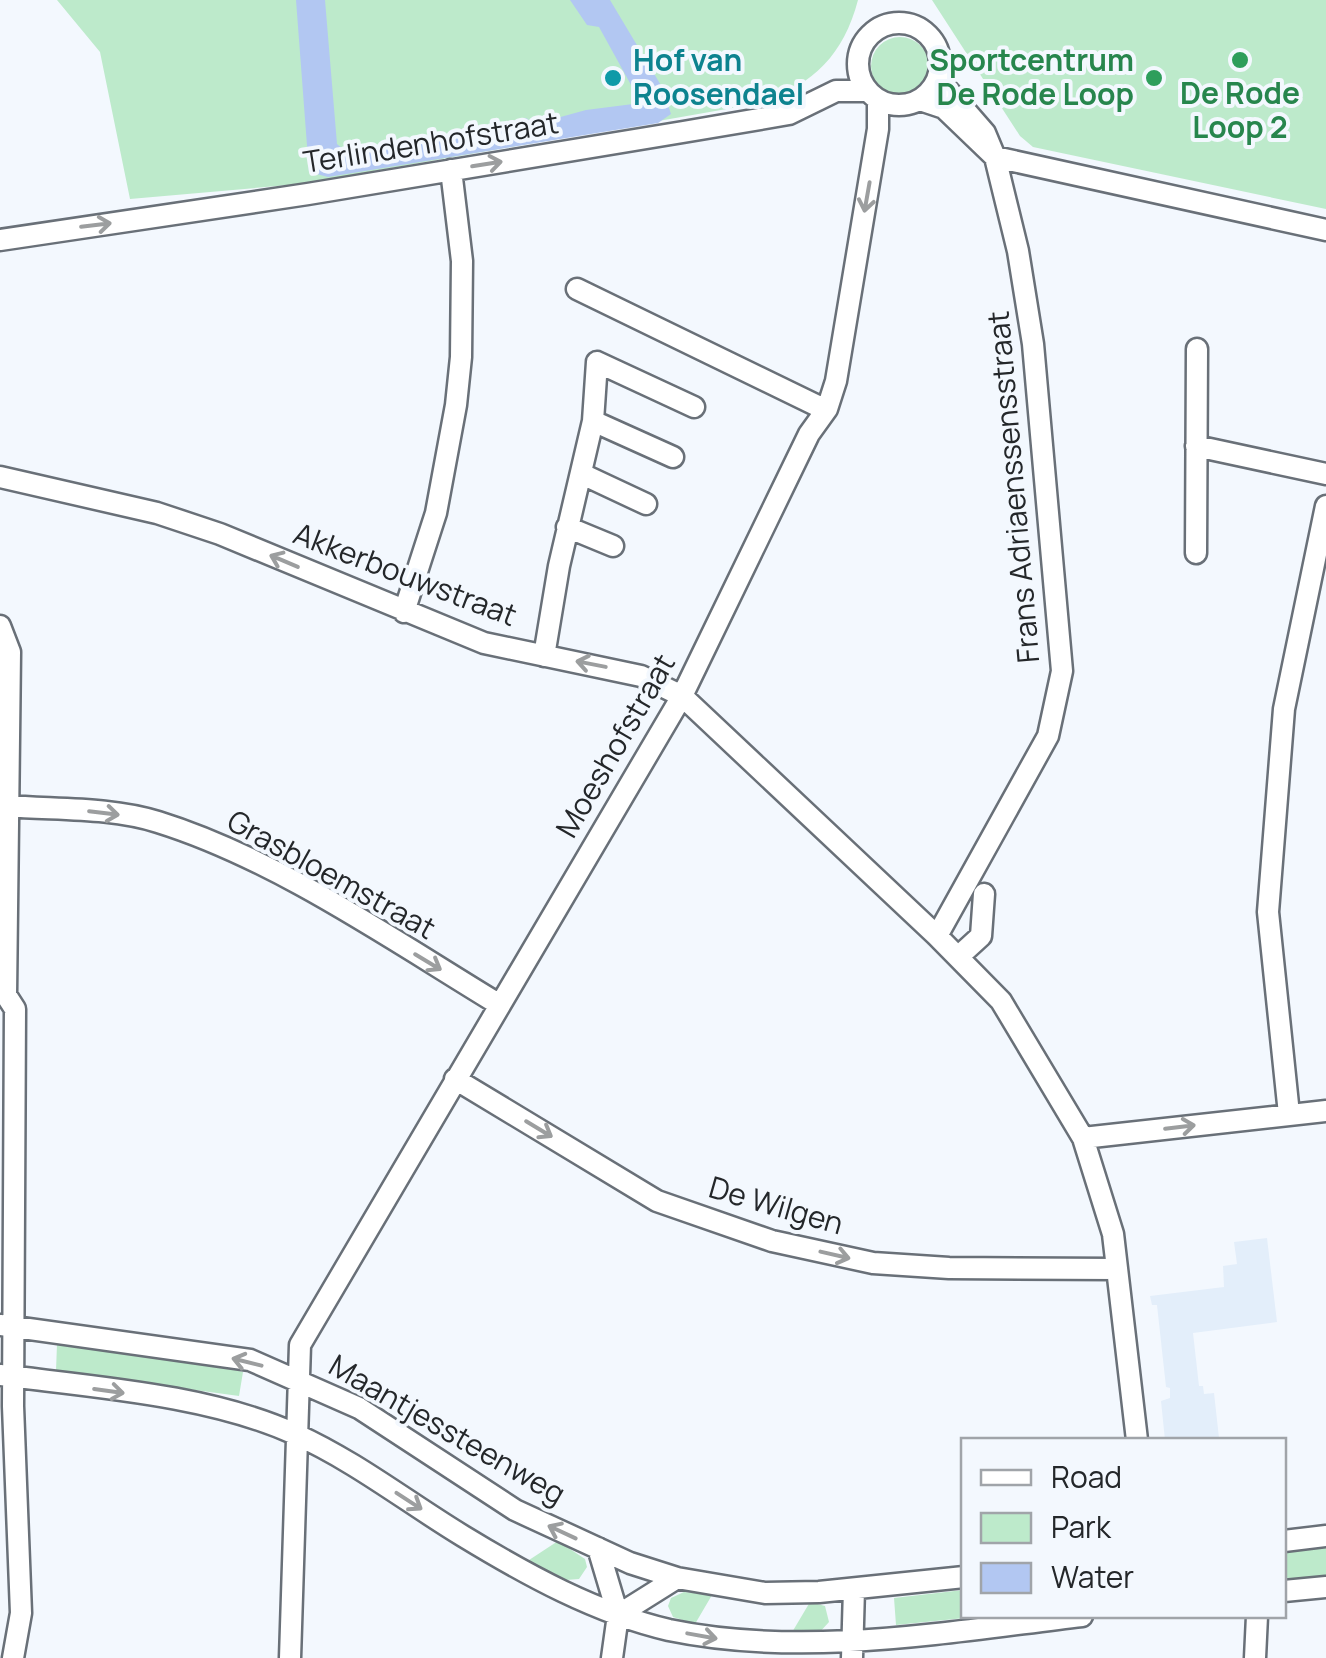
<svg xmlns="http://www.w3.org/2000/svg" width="1326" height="1658" viewBox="0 0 1326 1658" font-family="Manrope,sans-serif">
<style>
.built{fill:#e3eefa}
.green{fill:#bdeacb}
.water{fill:#b2c7f2}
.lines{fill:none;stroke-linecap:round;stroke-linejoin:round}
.minor-casing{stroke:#697078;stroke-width:25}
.minor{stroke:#fff;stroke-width:20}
.oneway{stroke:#9c9e9f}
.leisure-dot{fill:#2e9e5b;stroke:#f3f8fe;stroke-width:4}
.culture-dot{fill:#0f9aa8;stroke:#f3f8fe;stroke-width:4}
.labels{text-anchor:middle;stroke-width:8;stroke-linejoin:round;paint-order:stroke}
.culture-label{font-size:30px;font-weight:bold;fill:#0d838f;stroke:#f3f8fe;text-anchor:start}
.leisure-label{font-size:30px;font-weight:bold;fill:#27864d;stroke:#f3f8fe;text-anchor:end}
.street-label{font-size:30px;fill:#24272a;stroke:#f3f8fe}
</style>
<rect width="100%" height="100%" fill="#f3f8fe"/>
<path class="built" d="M1267 1238 1277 1322 1193 1333 1199 1386H1203L1204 1394 1214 1393 1219 1438 1165 1440 1161 1401 1170 1398V1388L1166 1387 1157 1305H1152L1150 1296 1224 1287 1223 1266 1237 1264 1234 1242Z"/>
<path class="green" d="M57 0H858C843 57 811 87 755 104L300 184 130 199 100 52Z
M932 0H1326V209L1033 147 1020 136Z
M871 66a29 29 0 1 1 58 0a29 29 0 1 1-58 0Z
M57 1344 228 1368 243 1372 239 1396 56 1371Z
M558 1541 585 1559 587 1567 579 1579 566 1580 526 1562Z
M1326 1546V1576L1284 1581V1551Z
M963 1590 964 1616H984L896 1625 894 1598Z
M684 1592 712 1595 695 1624 673 1617 668 1606 671 1598Z
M810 1602 825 1606 829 1622 818 1634H791Z"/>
<path class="water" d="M296 0H325L337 144 349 154 526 118 535 124 586 110 641 103 599 27 587 25 570 0H610L662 87 671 114 658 123 328 177 309 172Z"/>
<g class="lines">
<g class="minor-casing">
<path id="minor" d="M858 64a41 41 0 1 1 82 0a41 41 0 1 1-82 0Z
M920 100 944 108 995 157 1326 230
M0 240 308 194 683 132 789 114 836 91H867
M577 289 826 410
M593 421 673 457
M1196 446 1326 474
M582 474 646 504
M0 477 157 513 220 534 484 643 641 676 682 696 937 936 1001 1001 1083 1138 1113 1234 1137 1440
M567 527 613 546
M1196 553 1197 349
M404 612 436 513 456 405 461 357 462 261 451 170
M0 626 10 652 6 995 15 1009 13 1406 21 1613 13 1658
M544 656 559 566 593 421 597 362 694 407
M7 806C56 810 110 807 158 822 277 859 394 941 500 1005
M937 936 1048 736 1062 671 1033 344 1018 251 995 157 985 133 938 79
M958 957 981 936 984 894
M455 1079 657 1201 772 1241 873 1263 949 1268 1116 1269
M1289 1114 1268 912 1284 709 1326 506
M1083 1138 1326 1111
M0 1325 250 1360 359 1408 515 1510 630 1563 677 1578 765 1593 819 1592 964 1577
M0 1375C94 1387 210 1395 295 1434 355 1461 407 1502 463 1536 527 1575 596 1613 669 1630 804 1658 947 1632 1082 1616
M1284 1541 1326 1536
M598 1548 618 1615 612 1658
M1284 1591 1326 1587
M618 1615 677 1578
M290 1658 300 1345 682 696 809 434 827 409 836 381 878 129V100
M852 1658 854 1589
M1255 1658 1257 1616"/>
</g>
<use href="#minor" class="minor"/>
</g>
<defs><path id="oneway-shaft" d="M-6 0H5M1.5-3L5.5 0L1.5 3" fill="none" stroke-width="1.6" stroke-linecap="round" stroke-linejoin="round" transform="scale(2.5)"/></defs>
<g class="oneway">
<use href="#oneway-shaft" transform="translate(487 164) rotate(-9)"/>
<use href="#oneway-shaft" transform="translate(867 197) rotate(100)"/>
<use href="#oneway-shaft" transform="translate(96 225) rotate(-7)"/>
<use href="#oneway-shaft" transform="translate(284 561) rotate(-157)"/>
<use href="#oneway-shaft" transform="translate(591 664) rotate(-169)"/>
<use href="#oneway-shaft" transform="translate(104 813) rotate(7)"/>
<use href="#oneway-shaft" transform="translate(428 962) rotate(31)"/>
<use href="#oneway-shaft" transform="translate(1180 1127) rotate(-7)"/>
<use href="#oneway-shaft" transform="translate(539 1129) rotate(31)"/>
<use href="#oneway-shaft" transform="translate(835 1255) rotate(13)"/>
<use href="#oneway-shaft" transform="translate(247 1362) rotate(-166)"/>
<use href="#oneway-shaft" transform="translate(109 1391) rotate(8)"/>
<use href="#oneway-shaft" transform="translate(409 1501) rotate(33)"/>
<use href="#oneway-shaft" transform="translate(562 1532) rotate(-155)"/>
<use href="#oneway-shaft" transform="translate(702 1636) rotate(10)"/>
</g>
<g class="leisure-dot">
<circle cx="1240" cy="60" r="10"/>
<circle cx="1154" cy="78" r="10"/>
</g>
<circle class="culture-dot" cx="613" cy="78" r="10"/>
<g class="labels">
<g class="culture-label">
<text x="633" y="71">Hof van<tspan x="633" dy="34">Roosendael</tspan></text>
</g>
<g class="leisure-label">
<text x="1134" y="71">Sportcentrum<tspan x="1134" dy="34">De Rode Loop</tspan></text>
<text x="1240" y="104" text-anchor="middle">De Rode<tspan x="1240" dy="34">Loop 2</tspan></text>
</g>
<g class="street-label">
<text transform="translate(431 143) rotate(-9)" y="10">Terlindenhofstraat</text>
<text transform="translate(1014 487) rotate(-95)" y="10">Frans Adriaenssensstraat</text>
<text transform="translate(405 575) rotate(21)" y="10">Akkerbouwstraat</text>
<text transform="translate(616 746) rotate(-60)" y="10">Moeshofstraat</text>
<text transform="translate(331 875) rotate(29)" y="10">Grasbloemstraat</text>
<text transform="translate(776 1206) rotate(16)" y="10">De Wilgen</text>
<text transform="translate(447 1430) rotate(30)" y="10">Maantjessteenweg</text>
</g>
</g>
<rect x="961" y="1438" width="325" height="180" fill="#f3f8fe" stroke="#a0a4a9" stroke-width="2.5"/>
<rect x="981" y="1470" width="50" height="15" fill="#ffffff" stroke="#a0a4a9" stroke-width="2.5"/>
<text x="1051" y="1488" font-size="30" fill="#24272a">Road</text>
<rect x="981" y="1513" width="50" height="30" fill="#bdeacb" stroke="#a0a4a9" stroke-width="2.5"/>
<text x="1051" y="1538" font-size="30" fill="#24272a">Park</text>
<rect x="981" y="1563" width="50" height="30" fill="#b2c7f2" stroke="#a0a4a9" stroke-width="2.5"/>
<text x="1051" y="1588" font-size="30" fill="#24272a">Water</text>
</svg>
